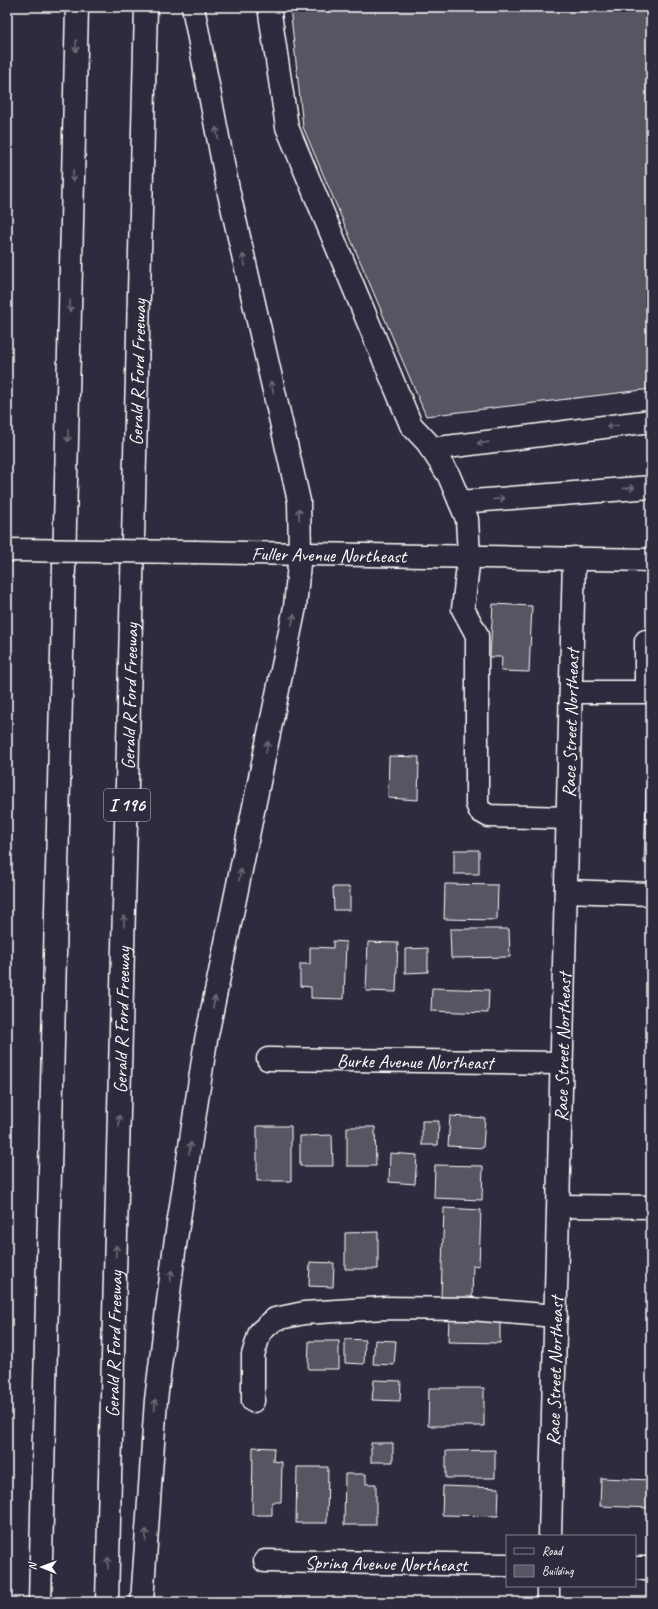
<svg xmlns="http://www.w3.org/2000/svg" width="658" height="1609" viewBox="0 0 658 1609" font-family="Caveat,sans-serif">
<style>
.building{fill:#595564;stroke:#fff}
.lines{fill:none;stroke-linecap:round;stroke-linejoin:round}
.minor-casing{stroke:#fff;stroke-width:25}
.major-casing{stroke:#fff;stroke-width:25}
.highway-casing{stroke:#fff;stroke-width:25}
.minor{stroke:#2f2a3d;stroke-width:22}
.major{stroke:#2f2a3d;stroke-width:22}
.highway{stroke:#2f2a3d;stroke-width:22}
.major-bridge-casing{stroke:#fff;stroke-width:25;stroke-linecap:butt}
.major-bridge{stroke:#2f2a3d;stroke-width:22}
.oneway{stroke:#6d6a77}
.labels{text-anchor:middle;stroke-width:3;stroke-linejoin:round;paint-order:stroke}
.shield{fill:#2f2a3d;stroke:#c1bfc5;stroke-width:1}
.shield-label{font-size:18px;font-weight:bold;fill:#fff}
.street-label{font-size:19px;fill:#fff;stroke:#2f2a3d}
</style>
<rect width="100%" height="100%" fill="#2f2a3d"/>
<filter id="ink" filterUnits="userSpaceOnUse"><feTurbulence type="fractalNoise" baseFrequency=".025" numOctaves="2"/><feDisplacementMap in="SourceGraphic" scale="8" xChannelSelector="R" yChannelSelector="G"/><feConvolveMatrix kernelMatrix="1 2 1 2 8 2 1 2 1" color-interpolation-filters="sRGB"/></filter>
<g filter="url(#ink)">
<path class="building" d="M290 7H651V389L426 416 303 127Z
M493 604 532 606 529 672 501 671 502 657H490Z
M389 756 419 757 418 800 388 798Z
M647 765H651V864L644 863Z
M454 850H479V874H454Z
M445 884 498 885 497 920 444 919Z
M333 887H350V910H334Z
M450 929H509L510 957 451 958Z
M333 941 346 942 344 999 311 998V987L300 986V964H310V947L333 948Z
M368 942 398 943 396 992 366 991Z
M428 948V972L405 973V949Z
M432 988 489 990 488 1013 431 1011Z
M450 1116 485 1118 483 1148 448 1146Z
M422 1121H439L438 1145H422Z
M257 1126H291V1181H257Z
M347 1127H375L376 1166H347Z
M332 1135 333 1166H300V1136Z
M390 1153 417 1155 415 1184 389 1182Z
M435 1165 483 1166 482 1200 434 1198Z
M444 1208 481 1210 479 1266 473 1265 472 1299 441 1297Z
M378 1232V1269H345V1233Z
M310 1262 334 1263 333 1287 309 1286Z
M449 1318 500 1319V1343L448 1342Z
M345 1339 365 1340 364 1364 345 1363Z
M375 1340 396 1341 394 1365 373 1364Z
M309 1341H339V1369H308Z
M374 1380 401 1381 400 1401 372 1400Z
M429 1388H484V1426H428Z
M371 1443H393V1462H371Z
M253 1447 274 1448 273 1461 282 1462 281 1502H272V1515H252Z
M495 1450V1478H446V1451Z
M297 1467H328L327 1523H296Z
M345 1474H366V1484H376V1525H344Z
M601 1478 651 1480V1508L600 1506Z
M443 1486 499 1488 498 1516 442 1515Z"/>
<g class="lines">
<g class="minor-casing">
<g id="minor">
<path d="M269 7 287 127 411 425 427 442 449 476 467 519 469 556 463 609 477 635V804L480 811 489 816 568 818"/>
<path d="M431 449 651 421"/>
<path d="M460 502 651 487"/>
<path d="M571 692H646V641H651"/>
<path d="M566 891 651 894"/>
<path id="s1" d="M268 1059 561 1063"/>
<path d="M559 1206 651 1207"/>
<path d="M253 1401V1355L260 1332 275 1319 304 1313 384 1308 471 1309 556 1316"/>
<path id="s2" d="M550 1536 574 558"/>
<path id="s3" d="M265 1561 507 1565"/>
<path d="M635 1568H651"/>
<path d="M548 1602V1586"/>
</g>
</g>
<g class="major-casing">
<g id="major">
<path id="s4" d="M196 552 651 560"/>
</g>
</g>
<g class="highway-casing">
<g id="highway">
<path d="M40 1602 77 7"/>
<path id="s5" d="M107 1602 146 7"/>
<path d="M142 1602 156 1400 174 1252 206 1040 295 607 300 553 299 501 228 189 193 7"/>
</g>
</g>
<use href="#minor" class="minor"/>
<use href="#major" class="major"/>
<use href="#highway" class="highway"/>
<g class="major-bridge-casing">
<path id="major-bridge" d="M7 550 196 552"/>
</g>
<use href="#major-bridge" class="major-bridge"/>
</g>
<defs><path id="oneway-shaft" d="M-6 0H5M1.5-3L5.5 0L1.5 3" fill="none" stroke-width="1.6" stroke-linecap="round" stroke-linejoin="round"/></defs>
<g class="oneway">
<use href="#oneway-shaft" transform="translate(76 46) rotate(91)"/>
<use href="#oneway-shaft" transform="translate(217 133) rotate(-101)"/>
<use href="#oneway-shaft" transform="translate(73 176) rotate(91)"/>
<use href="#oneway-shaft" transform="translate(244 260) rotate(-102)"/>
<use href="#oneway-shaft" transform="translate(70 306) rotate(91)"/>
<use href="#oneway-shaft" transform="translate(272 387) rotate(-103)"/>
<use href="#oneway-shaft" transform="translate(612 426) rotate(173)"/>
<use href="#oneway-shaft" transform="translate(68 436) rotate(91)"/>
<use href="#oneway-shaft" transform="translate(483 443) rotate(173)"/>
<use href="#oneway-shaft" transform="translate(629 488) rotate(-5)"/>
<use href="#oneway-shaft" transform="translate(499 499) rotate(-5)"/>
<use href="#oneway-shaft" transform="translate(299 514) rotate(-91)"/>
<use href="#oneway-shaft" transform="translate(293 620) rotate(-78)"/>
<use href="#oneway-shaft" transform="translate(267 747) rotate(-78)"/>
<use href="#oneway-shaft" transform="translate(240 875) rotate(-78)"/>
<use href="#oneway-shaft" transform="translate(124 921) rotate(-89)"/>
<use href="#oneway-shaft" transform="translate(214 1002) rotate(-78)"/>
<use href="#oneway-shaft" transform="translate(119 1121) rotate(-89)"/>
<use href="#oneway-shaft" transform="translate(190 1148) rotate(-81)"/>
<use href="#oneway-shaft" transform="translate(116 1251) rotate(-89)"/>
<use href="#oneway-shaft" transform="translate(171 1276) rotate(-83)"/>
<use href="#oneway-shaft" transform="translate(155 1405) rotate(-86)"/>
<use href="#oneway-shaft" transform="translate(146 1535) rotate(-86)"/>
<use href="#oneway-shaft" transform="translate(108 1563) rotate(-89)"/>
</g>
</g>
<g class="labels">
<rect class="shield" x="104" y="789" width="46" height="32" rx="3"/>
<g class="shield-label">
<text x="127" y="811">I 196</text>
</g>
<g class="street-label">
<text dy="7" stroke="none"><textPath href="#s5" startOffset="1230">Gerald R Ford Freeway</textPath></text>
<text dy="7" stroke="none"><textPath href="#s4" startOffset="133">Fuller Avenue Northeast</textPath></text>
<text dy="7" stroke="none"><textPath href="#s5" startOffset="906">Gerald R Ford Freeway</textPath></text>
<text dy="7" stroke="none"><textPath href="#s2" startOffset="813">Race Street Northeast</textPath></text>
<text dy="7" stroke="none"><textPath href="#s5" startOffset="582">Gerald R Ford Freeway</textPath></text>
<text dy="7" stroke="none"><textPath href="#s2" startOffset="489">Race Street Northeast</textPath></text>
<text dy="7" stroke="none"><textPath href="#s1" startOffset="147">Burke Avenue Northeast</textPath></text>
<text dy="7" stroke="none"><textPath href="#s5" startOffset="258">Gerald R Ford Freeway</textPath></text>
<text dy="7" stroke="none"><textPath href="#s2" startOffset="165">Race Street Northeast</textPath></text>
<text dy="7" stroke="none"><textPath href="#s3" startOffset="121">Spring Avenue Northeast</textPath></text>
</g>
</g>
<rect width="658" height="1609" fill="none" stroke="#2f2a3d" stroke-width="24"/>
<rect x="12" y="12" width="634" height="1585" fill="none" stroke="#fff" stroke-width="1.5" filter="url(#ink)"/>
<rect x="506" y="1535" width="130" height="52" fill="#2f2a3d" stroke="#827f8b"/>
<rect x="514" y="1548" width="20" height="6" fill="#2f2a3d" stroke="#827f8b"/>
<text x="542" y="1555" font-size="12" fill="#ffffff">Road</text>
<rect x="514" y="1565" width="20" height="12" fill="#595564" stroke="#827f8b"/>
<text x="542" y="1575" font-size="12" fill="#ffffff">Building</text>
<g transform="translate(42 1567) rotate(271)" stroke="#2f2a3d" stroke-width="3" paint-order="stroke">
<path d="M0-3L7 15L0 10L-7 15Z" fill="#ffffff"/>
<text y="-6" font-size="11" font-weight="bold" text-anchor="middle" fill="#ffffff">N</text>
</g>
</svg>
